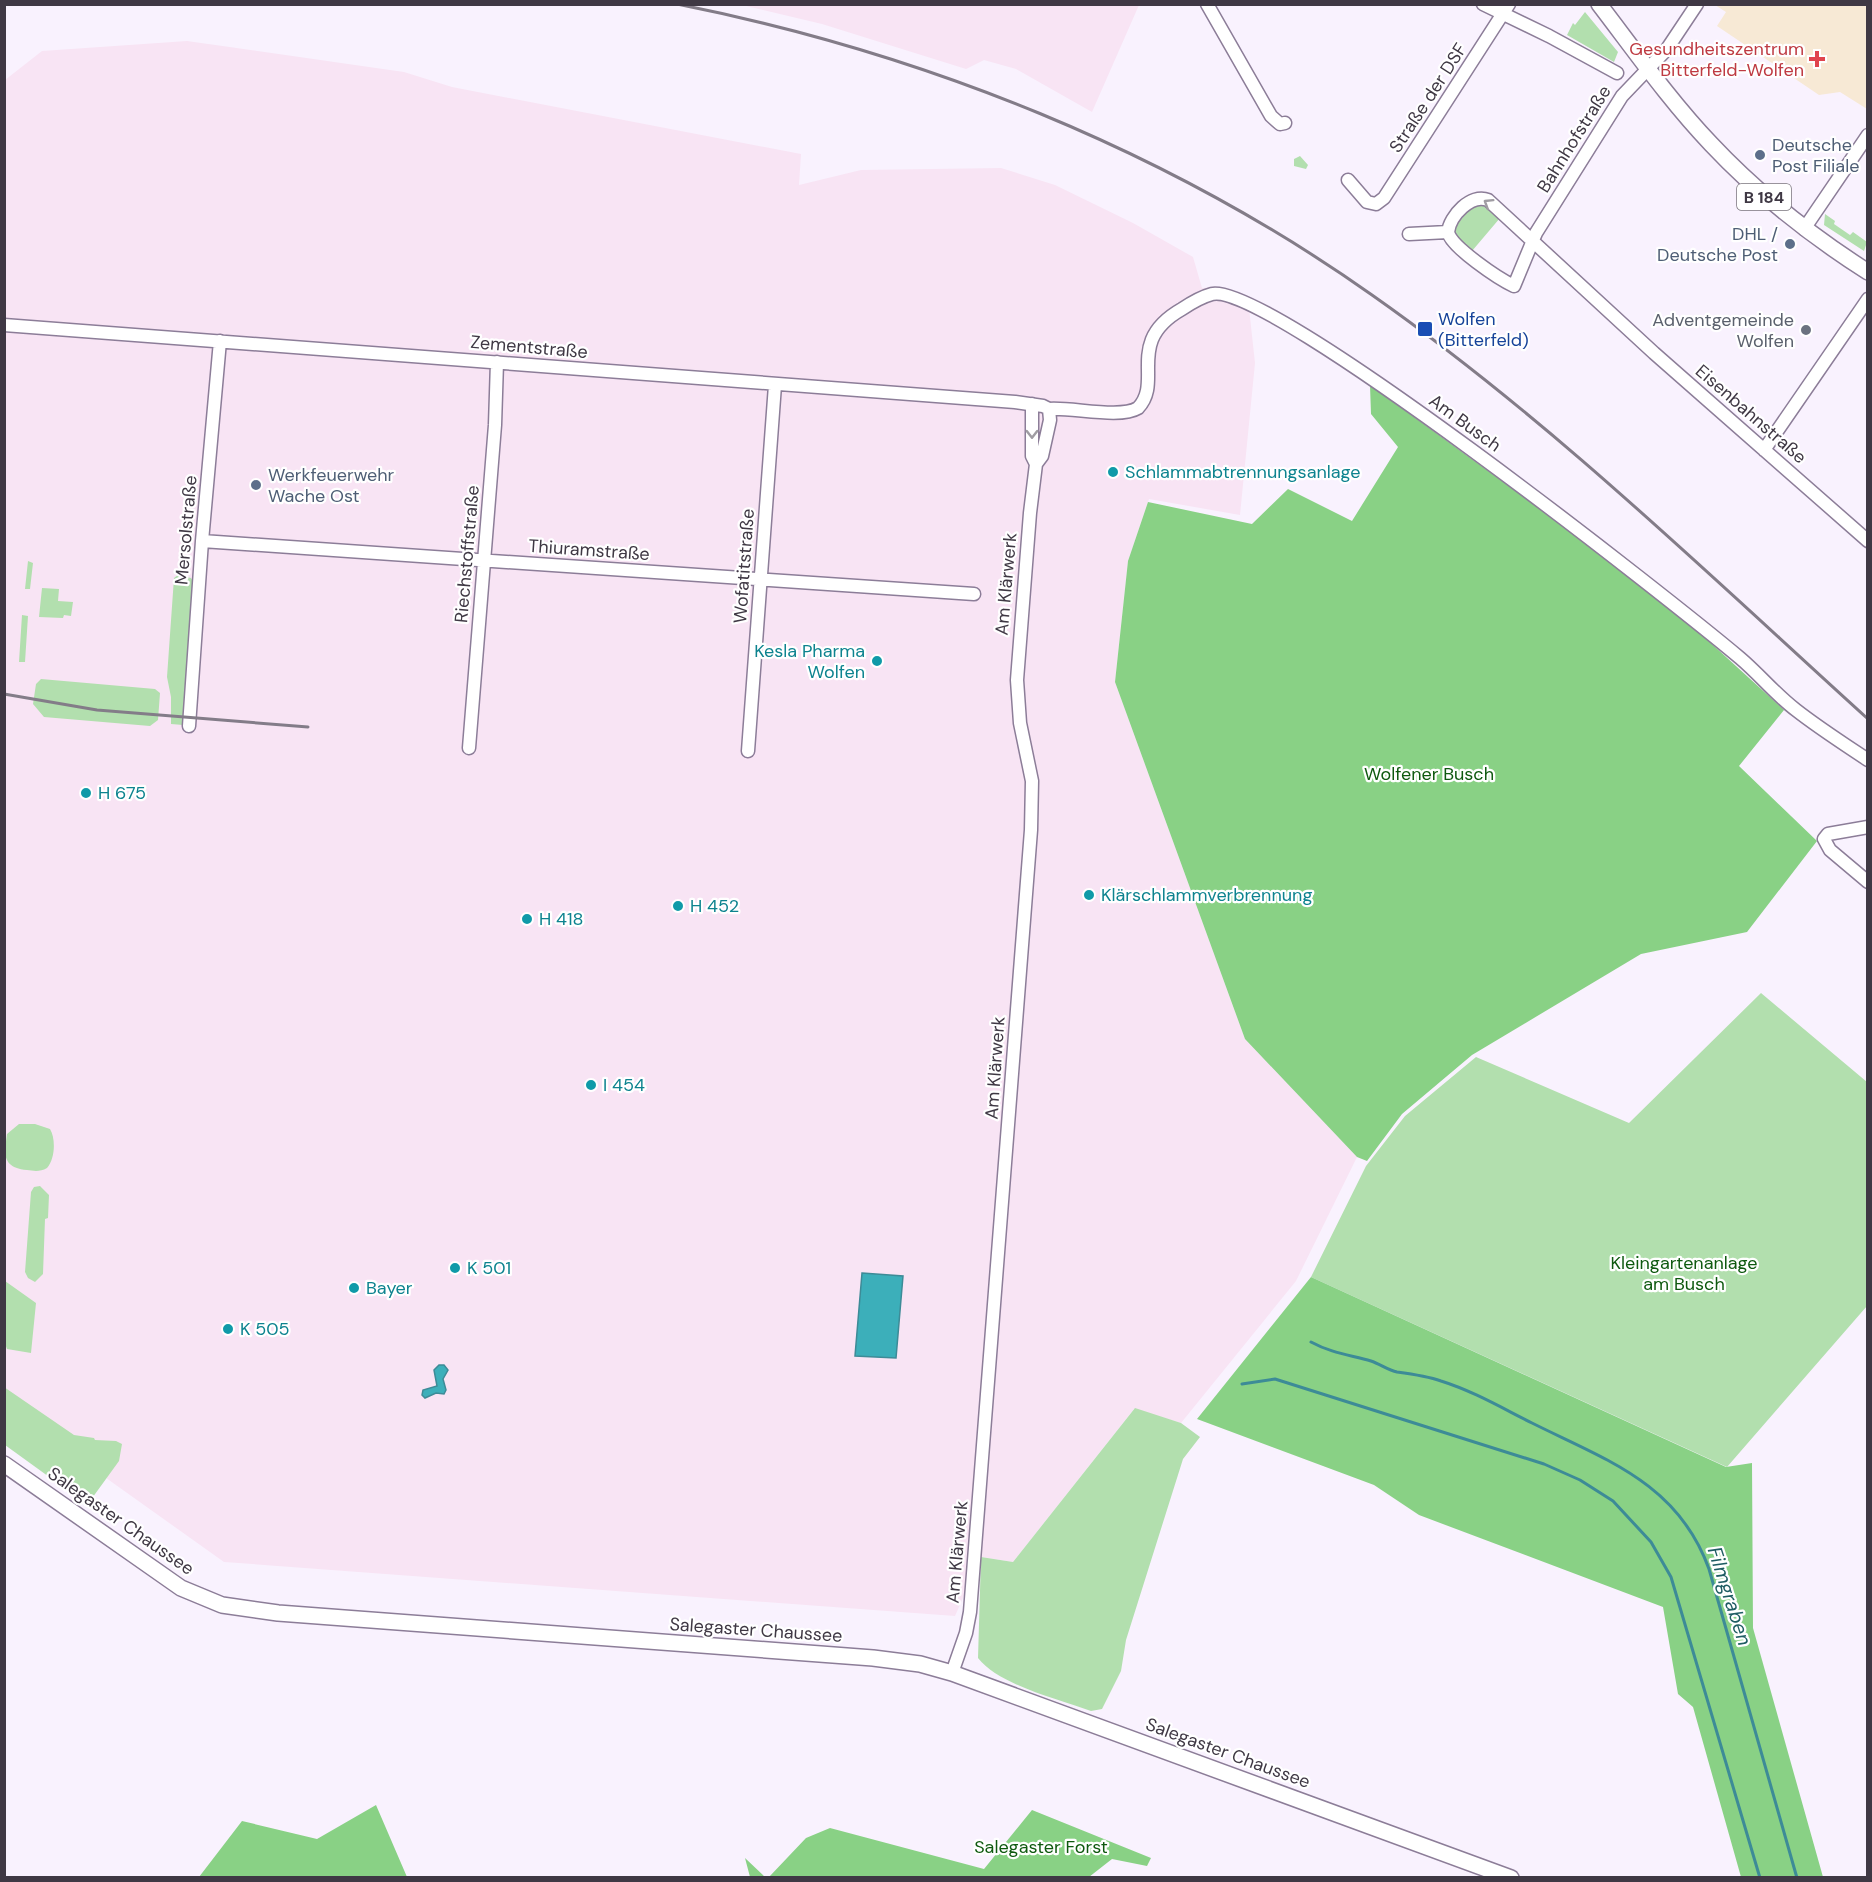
<svg xmlns="http://www.w3.org/2000/svg" width="1872" height="1882" viewBox="0 0 1872 1882" font-family="'DM Sans',sans-serif">
<style>
.industrial{fill:#f8e4f4}
.medical{fill:#f7e9d5}
.green{fill:#b2dfae}
.forest{fill:#89d185}
.water{fill:#3cafba;stroke:#3d8b97;stroke-width:1.5}
.lines{fill:none;stroke-linecap:round;stroke-linejoin:round}
.stream{stroke:#3d8b97;stroke-width:3}
.minor-casing{stroke:#8c7d98;stroke-width:15}
.major-casing{stroke:#8c7d98;stroke-width:18}
.minor{stroke:#fff;stroke-width:12}
.major{stroke:#fff;stroke-width:15}
.rail{stroke:#837c88;stroke-width:3}
.oneway{stroke:#9f9ca2}
.health-dot{fill:#e0444e;stroke:#fff;stroke-width:2}
.service-dot{fill:#5c6f8a;stroke:#fff;stroke-width:2}
.transit-dot{fill:#1a4fb4;stroke:#fff;stroke-width:2}
.worship-dot{fill:#6b7280;stroke:#fff;stroke-width:2}
.culture-dot{fill:#0f9aa8;stroke:#fff;stroke-width:2}
.labels{text-anchor:middle;stroke-width:4.5;stroke-linejoin:round;paint-order:stroke}
.shield{fill:#fff;stroke:#79747c;stroke-width:1.5}
.shield-label{font-size:16px;font-weight:bold;fill:#3f3844}
.health-label{font-size:18px;fill:#be3a42;stroke:#fff;text-anchor:end}
.street-label{font-size:18px;fill:#3f3844;stroke:#fff}
.service-label{font-size:18px;fill:#4e5e75;stroke:#fff;text-anchor:start}
.transit-label{font-size:18px;fill:#164399;stroke:#fff;text-anchor:start}
.worship-label{font-size:18px;fill:#5b616d;stroke:#fff;text-anchor:end}
.culture-label{font-size:18px;fill:#0d838f;stroke:#fff;text-anchor:start}
.park-label{font-size:18px;fill:#0e590f;stroke:#fff}
.water-label{font-size:20px;font-style:italic;fill:#1f5d63;stroke:#fff}
</style>
<rect width="100%" height="100%" fill="#f9f2fe"/>
<path class="industrial" d="M742 5H1139L1092 112 1016 69 984 60 966 69 822 24Z
M187 41 404 72 452 87 801 154 799 185 861 170 1001 168 1055 185 1133 223 1193 257 1202 288 1217 287 1248 299 1255 363 1240 515 1149 499 1128 561 1115 682 1245 1039 1357 1157 1296 1281 1181 1423 1134 1409 1013 1562 981 1557 955 1616 224 1562 5 1406V80L42 51Z"/>
<path class="medical" d="M1715 5H1867V109L1840 92 1819 95 1717 26 1726 12Z"/>
<path class="green" d="M1585 12 1618 52 1614 62 1567 35 1573 23 1575 25Z
M1300 156 1308 165 1306 169 1294 166V159Z
M1474 204H1484L1500 218 1472 251 1455 236 1454 228Z
M1825 214 1835 221 1834 224 1850 235 1853 232 1867 242 1864 251 1824 225Z
M28 561 33 563 30 589H25Z
M178 575 191 578 194 583 183 725 171 724V697L167 677 174 578Z
M42 588 59 589 58 601 73 602 71 616 64 615 63 618 39 617Z
M22 615 28 616 25 662H19Z
M41 679 155 689 160 693 158 720 150 726 44 717 33 704 36 684Z
M1761 993 1867 1082V1306L1727 1467 1311 1277 1366 1166 1405 1116 1476 1057 1629 1123Z
M19 1124H35L50 1129C56 1139 55 1159 47 1168 40 1172 34 1171 27 1170 2 1167 4 1155 7 1134Z
M40 1186 49 1195 48 1218 45 1219 43 1274 35 1282 28 1278 25 1272 31 1192 34 1187Z
M5 1281 36 1303 31 1353 7 1349 4 1341Z
M4 1387 74 1435 94 1438 95 1440 116 1441 122 1444 119 1461 90 1501 81 1500 5 1445Z
M1135 1408 1181 1423 1200 1437 1183 1459 1126 1640 1121 1671 1102 1709 1091 1711C1058 1699 999 1685 978 1658L981 1557 1013 1562Z"/>
<path class="forest" d="M1370 385 1656 593 1784 710 1739 766 1817 841 1747 932 1641 954 1472 1055 1402 1114 1367 1161 1357 1157 1245 1039 1115 682 1128 561 1148 502 1252 524 1288 489 1352 521 1398 447 1371 414Z
M1311 1277 1726 1467 1752 1463 1753 1628 1823 1877H1741L1693 1707 1678 1694 1663 1607 1419 1515 1374 1485 1197 1419Z
M376 1805 407 1877H199L242 1821 317 1839Z
M1032 1810 1151 1858 1147 1866 1112 1859 1089 1877H769L806 1838 830 1828 984 1869Z
M745 1858 765 1877H750Z"/>
<path class="water" d="M862 1273 903 1276 896 1358 855 1356Z
M439 1365H444L448 1370 443 1379 446 1390 444 1394 436 1393 425 1398 422 1395 423 1390 437 1386 434 1370Z"/>
<g class="lines">
<path class="stream" d="M1311 1342C1331 1353 1350 1355 1371 1361 1380 1364 1388 1370 1397 1372 1412 1374 1427 1376 1441 1381 1473 1391 1502 1408 1532 1423 1606 1460 1678 1483 1709 1569L1797 1878
M1242 1384 1275 1379 1544 1464 1580 1480 1613 1501 1651 1542 1671 1577 1760 1878"/>
<g class="minor-casing">
<path id="minor" d="M1207 4 1271 116 1280 124 1285 123
M1483 4 1549 36 1617 73
M1348 180 1367 202 1376 204 1384 198 1509 4
M1804 229 1868 135
M1448 232C1450 216 1471 193 1488 200L1654 353 1868 541
M1409 234 1448 232C1451 247 1499 279 1514 286L1536 233 1622 96 1667 49 1697 4
M4 325 1015 402 1043 406 1049 409
M1032 404V456L1036 464
M1049 409C1072 407 1120 419 1138 408 1164 381 1124 342 1182 309 1191 303 1201 297 1212 294 1267 280 1677 605 1740 658 1760 675 1776 695 1796 710 1819 728 1844 744 1868 760
M1764 450 1868 299
M202 541 974 594
M189 726 202 541 220 341
M469 748 495 425 497 362
M748 751 775 385
M1868 827 1828 834 1824 839 1830 850 1868 882
M952 1673 966 1633 970 1612 1031 830 1032 781 1020 723 1017 680 1030 513 1036 464 1042 456 1050 420 1049 409"/>
</g>
<g class="major-casing">
<path id="major" d="M1599 4C1635 51 1670 101 1711 144 1758 194 1810 235 1868 272
M4 1464 181 1588 222 1605 278 1613 873 1658 920 1664 952 1673 1511 1878"/>
</g>
<use href="#minor" class="minor"/>
<use href="#major" class="major"/>
<path class="rail" d="M677 4C923 53 1167 150 1372 295 1550 420 1707 573 1868 719
M4 694 97 710 308 727"/>
</g>
<defs><path id="oneway-chevron" d="M-2-3.5L2.5 0L-2 3.5" fill="none" stroke-width="1.6" stroke-linecap="round" stroke-linejoin="round" transform="scale(1.5)"/></defs>
<g class="oneway">
<use href="#oneway-chevron" transform="translate(1488 203) rotate(-148)"/>
<use href="#oneway-chevron" transform="translate(1032 434) rotate(90)"/>
</g>
<path class="health-dot" d="M1814 50h6v6h6v6h-6v6h-6v-6h-6v-6h6z"/>
<g class="service-dot">
<circle cx="1760" cy="155" r="6"/>
<circle cx="1790" cy="244" r="6"/>
<circle cx="256" cy="485" r="6"/>
</g>
<rect class="transit-dot" x="1417" y="321" width="16" height="16" rx="3"/>
<circle class="worship-dot" cx="1806" cy="330" r="6"/>
<g class="culture-dot">
<circle cx="1113" cy="472" r="6"/>
<circle cx="877" cy="661" r="6"/>
<circle cx="86" cy="793" r="6"/>
<circle cx="1089" cy="895" r="6"/>
<circle cx="678" cy="906" r="6"/>
<circle cx="527" cy="919" r="6"/>
<circle cx="591" cy="1085" r="6"/>
<circle cx="455" cy="1268" r="6"/>
<circle cx="354" cy="1288" r="6"/>
<circle cx="228" cy="1329" r="6"/>
</g>
<g class="labels">
<rect class="shield" x="1737" y="184" width="54" height="26" rx="4.5"/>
<g class="shield-label">
<text x="1764" y="203">B 184</text>
</g>
<g class="health-label">
<text x="1804" y="55">Gesundheitszentrum<tspan x="1804" dy="21">Bitterfeld-Wolfen</tspan></text>
</g>
<g class="street-label">
<text transform="translate(1428 98) rotate(-57)" y="6">Straße der DSF</text>
<text transform="translate(1574 139) rotate(-58)" y="6">Bahnhofstraße</text>
<text transform="translate(529 347) rotate(5)" y="6">Zementstraße</text>
<text transform="translate(1751 414) rotate(41)" y="6">Eisenbahnstraße</text>
<text transform="translate(1465 423) rotate(36)" y="6">Am Busch</text>
<text transform="translate(186 530) rotate(-85)" y="6">Mersolstraße</text>
<text transform="translate(589 550) rotate(4)" y="6">Thiuramstraße</text>
<text transform="translate(467 554) rotate(-85)" y="6">Riechstoffstraße</text>
<text transform="translate(744 566) rotate(-86)" y="6">Wofatitstraße</text>
<text transform="translate(1006 584) rotate(-85)" y="6">Am Klärwerk</text>
<text transform="translate(995 1068) rotate(-86)" y="6">Am Klärwerk</text>
<text transform="translate(121 1521) rotate(35)" y="6">Salegaster Chaussee</text>
<text transform="translate(957 1552) rotate(-85)" y="6">Am Klärwerk</text>
<text transform="translate(756 1630) rotate(4)" y="6">Salegaster Chaussee</text>
<text transform="translate(1228 1753) rotate(20)" y="6">Salegaster Chaussee</text>
</g>
<g class="service-label">
<text x="1772" y="151">Deutsche<tspan x="1772" dy="21">Post Filiale</tspan></text>
<text x="1778" y="240" text-anchor="end">DHL /<tspan x="1778" dy="21">Deutsche Post</tspan></text>
<text x="268" y="481">Werkfeuerwehr<tspan x="268" dy="21">Wache Ost</tspan></text>
</g>
<g class="transit-label">
<text x="1438" y="325">Wolfen<tspan x="1438" dy="21">(Bitterfeld)</tspan></text>
</g>
<g class="worship-label">
<text x="1794" y="326">Adventgemeinde<tspan x="1794" dy="21">Wolfen</tspan></text>
</g>
<g class="culture-label">
<text x="1125" y="478">Schlammabtrennungsanlage</text>
<text x="865" y="657" text-anchor="end">Kesla Pharma<tspan x="865" dy="21">Wolfen</tspan></text>
<text x="98" y="799">H 675</text>
<text x="1101" y="901">Klärschlammverbrennung</text>
<text x="690" y="912">H 452</text>
<text x="539" y="925">H 418</text>
<text x="603" y="1091">I 454</text>
<text x="467" y="1274">K 501</text>
<text x="366" y="1294">Bayer</text>
<text x="240" y="1335">K 505</text>
</g>
<g class="park-label">
<text x="1429" y="780">Wolfener Busch</text>
<text x="1684" y="1269">Kleingartenanlage<tspan x="1684" dy="21">am Busch</tspan></text>
<text x="1041" y="1853">Salegaster Forst</text>
</g>
<g class="water-label">
<text transform="translate(1730 1596) rotate(72)" y="7">Filmgraben</text>
</g>
</g>
<rect width="1872" height="1882" fill="none" stroke="#3f3844" stroke-width="12"/>
</svg>
